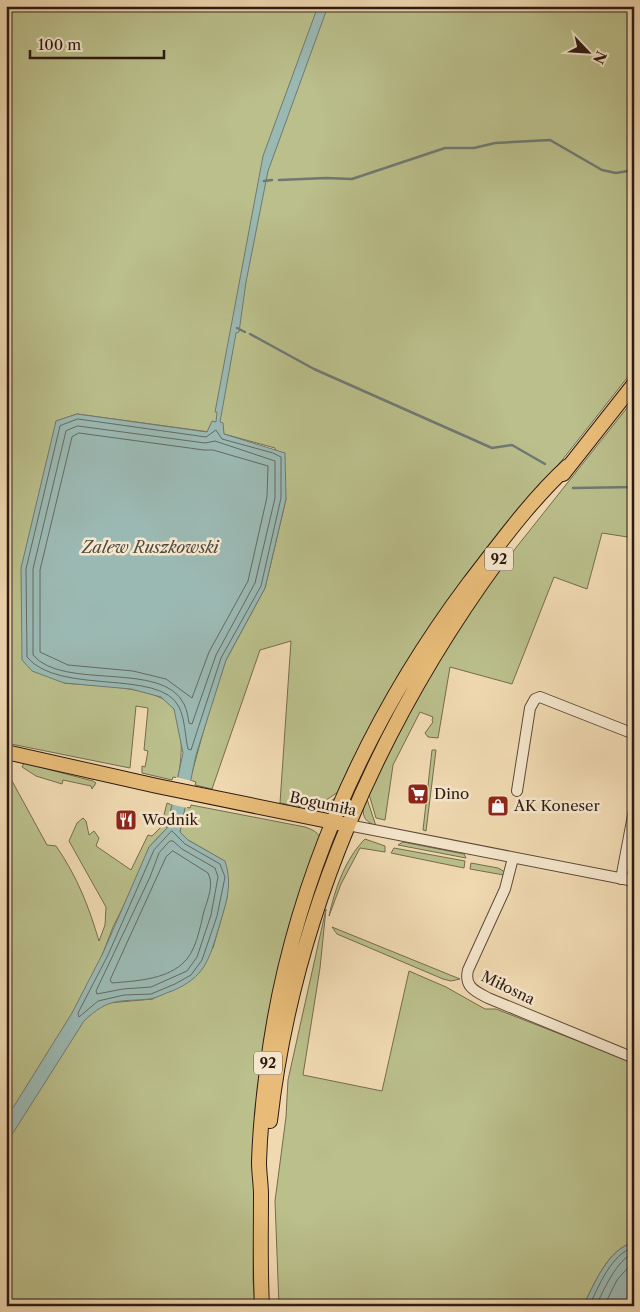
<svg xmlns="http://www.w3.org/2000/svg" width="640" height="1312" viewBox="0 0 640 1312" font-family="'Libre Caslon Text',serif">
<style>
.green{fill:#babf8b;stroke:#746c4e}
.water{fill:#9bb9b3;stroke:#6f7973}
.pier{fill:#f0d9b1}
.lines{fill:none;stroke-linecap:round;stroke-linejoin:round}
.shore{stroke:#646a62;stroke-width:1}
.stream{stroke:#6f7973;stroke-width:2.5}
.minor-casing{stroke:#5e4a3a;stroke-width:12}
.major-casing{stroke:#2d1a12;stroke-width:16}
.minor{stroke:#f5e6cc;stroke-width:10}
.major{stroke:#e8bc78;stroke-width:14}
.labels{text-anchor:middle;stroke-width:5;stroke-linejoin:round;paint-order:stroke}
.shield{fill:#f5e6cc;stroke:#69574a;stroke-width:1}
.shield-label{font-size:14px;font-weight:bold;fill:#2d1a12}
.poi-label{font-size:15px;fill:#2d1a12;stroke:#f5e6cc;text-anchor:start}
.street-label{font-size:15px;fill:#2d1a12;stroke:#f5e6cc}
.water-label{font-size:16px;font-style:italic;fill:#4e4a42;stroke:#f5e6cc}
</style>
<rect width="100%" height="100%" fill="#f0d9b1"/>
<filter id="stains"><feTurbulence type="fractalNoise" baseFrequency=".004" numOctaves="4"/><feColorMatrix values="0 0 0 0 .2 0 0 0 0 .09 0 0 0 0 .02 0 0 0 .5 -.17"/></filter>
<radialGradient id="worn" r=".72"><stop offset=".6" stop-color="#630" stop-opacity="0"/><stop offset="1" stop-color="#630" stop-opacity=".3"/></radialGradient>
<path class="green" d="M6 6H634V168L622 172 634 170V369L563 459 478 560 455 592 338 792 313 809 280 803 291 641 260 650 212 789 195 785 196 782 190 780 210 707 226 660 265 588 286 499 275 448 224 434 77 414 56 421 64 683C89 686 161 685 174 709 184 727 182 759 178 778L173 777 172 780 142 773V766L145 767 148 751 144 750 148 708 136 706 130 768 6 743Z
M634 399V538L602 533 587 589 554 577 512 684 450 667 438 738 428 737 425 733 433 722 432 720 433 717 420 712 393 765 385 820 376 818 369 794 390 741 463 621 515 549Z
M432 750H436L426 831 423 830Z
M24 763 93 781 96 783 92 789 91 786 63 780 62 784 36 776 22 767Z
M6 770 47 845 56 846C77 876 89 907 99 941L105 925 106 907 69 841 77 823 83 818 86 821 89 835 94 831 99 838 96 846 131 870 148 835 152 836 161 827 167 803 172 805 167 828 149 847 140 873 113 927 103 953 84 1021 99 1006 108 1003 153 999 213 948 227 898 224 861 188 840 180 832 185 807 190 808 191 805 305 827C313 830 319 832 321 841L301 899 254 1191 253 1280 255 1306H6Z
M338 796C333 808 327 814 313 813Z
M367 799 376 826C361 820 361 811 367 799Z
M365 839 385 846V852L360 848 341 884 329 916C335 889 345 859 365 839Z
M403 842 464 854 466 858 398 845Z
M394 848 465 861 464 868 391 853Z
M471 863 498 868 505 872 504 875 470 869Z
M326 909 320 968 303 1075 382 1091 409 971 446 987 485 1009H496L634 1063V1242C607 1250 595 1283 583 1306H279L275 1201 286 1117 288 1080Z
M332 927 460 979 451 981 443 979 337 934Z"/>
<path class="water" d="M318 6H328L268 171 246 282 239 332 236 333 220 422 223 423 224 434 285 453 286 499 265 588 226 660 196 755 180 832 188 840 225 861C233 885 226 903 219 927 209 960 205 977 172 991 165 993 157 998 150 999 119 1002 109 997 84 1021L6 1144V1119L72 1013 103 953 149 847 167 828 183 753 174 709 161 697 131 689 64 683 32 671 22 660 21 568 56 421 77 414 207 432 212 421 216 422 217 412H215L263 156Z
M634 1242V1306H583C595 1283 607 1250 634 1242Z"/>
<path class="pier" d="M176 777 192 781 187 808 170 804Z"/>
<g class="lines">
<path class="shore" d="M78 419 206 437 216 430 222 439 273 453 281 457V498L261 586 221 658 191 750 188 749C185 736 185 719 179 707 160 668 59 696 27 657L26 569 60 426Z
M78 426 205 443 215 441 275 461V498L255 583 216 655 192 724 189 723C188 717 187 710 184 704 163 660 63 691 33 655V569L66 431Z
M79 433 204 450H213L268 466 267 497 248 581 209 652 192 698 166 679 133 671 68 665 40 652V570L72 437Z
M172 831 185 844 220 864 225 877 217 916 202 960 191 975 175 984 151 994 124 995 98 1001 79 1017 78 1013 108 955 154 850Z
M170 841H173L182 849 215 868 218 877 211 915 197 957 187 971 151 987 123 989 97 994 96 991 150 877 159 853Z
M173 851 208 873C214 884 208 899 204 911 200 927 196 953 182 964 164 980 134 981 112 983L110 980 166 857Z
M589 1306C599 1286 611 1254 634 1247
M596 1306C603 1291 617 1259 634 1253
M604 1306 617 1280 634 1261"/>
<path class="stream" d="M279 180 326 178 352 179 445 148H474L495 143 550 140 602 170 616 173 634 170
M264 181 272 180
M237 328 245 332
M250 334 314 369 492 448 512 445 545 464
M573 488 634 487"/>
<g class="minor-casing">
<path id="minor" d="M517 791 530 708 535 699 540 697 634 734
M348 825 634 881
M513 858 505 889 468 970C464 987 475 991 488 998L634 1058
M621 879 634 810"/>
</g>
<g class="major-casing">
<path id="major" d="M563 474 634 384
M6 752 157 786 343 824
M270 1121C293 918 379 723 499 559
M262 1306C260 1269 261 1232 261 1195 261 1184 259 1173 259 1162 260 1131 263 1100 267 1070 288 895 363 724 469 583 500 543 531 500 568 466"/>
</g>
<use href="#minor" class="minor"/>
<use href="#major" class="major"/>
</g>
<defs>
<g id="supermarket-square" transform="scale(1.125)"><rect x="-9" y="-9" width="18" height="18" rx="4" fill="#8f2418" stroke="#f5e6cc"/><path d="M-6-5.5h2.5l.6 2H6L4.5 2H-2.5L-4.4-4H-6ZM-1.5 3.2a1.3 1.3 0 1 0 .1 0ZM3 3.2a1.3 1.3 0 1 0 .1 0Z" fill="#fff"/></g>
<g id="shop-square" transform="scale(1.125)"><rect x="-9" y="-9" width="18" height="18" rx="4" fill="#8f2418" stroke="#f5e6cc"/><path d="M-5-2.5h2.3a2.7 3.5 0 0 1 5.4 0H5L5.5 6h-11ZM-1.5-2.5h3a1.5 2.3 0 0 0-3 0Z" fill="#fff"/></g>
<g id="restaurant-square" transform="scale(1.125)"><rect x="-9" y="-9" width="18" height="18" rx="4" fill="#8f2418" stroke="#f5e6cc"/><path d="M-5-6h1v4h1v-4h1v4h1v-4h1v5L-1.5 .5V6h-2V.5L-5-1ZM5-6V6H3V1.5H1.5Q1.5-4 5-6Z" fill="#fff"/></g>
</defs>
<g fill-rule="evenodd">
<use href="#supermarket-square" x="418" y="794"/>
<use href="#shop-square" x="498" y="806"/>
<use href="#restaurant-square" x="126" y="820"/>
</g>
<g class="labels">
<g class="shield">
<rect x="485" y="547.5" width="28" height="23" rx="4"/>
<rect x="254" y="1051.5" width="28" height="23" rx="4"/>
</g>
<g class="shield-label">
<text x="499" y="564">92</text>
<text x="268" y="1068">92</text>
</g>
<g class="poi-label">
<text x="434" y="799">Dino</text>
<text x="514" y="811">AK Koneser</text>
<text x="142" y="825">Wodnik</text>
</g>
<g class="street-label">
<text transform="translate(323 804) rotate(12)" y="5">Bogumiła</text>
<text transform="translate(508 988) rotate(26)" y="5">Miłosna</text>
</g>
<g class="water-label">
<text x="150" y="553">Zalew Ruszkowski</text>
</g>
</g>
<rect width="640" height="1312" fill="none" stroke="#f0d9b1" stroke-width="25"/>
<rect x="8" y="8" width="625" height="1297" fill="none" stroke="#2d1a12" stroke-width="2.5"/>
<rect x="12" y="12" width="615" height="1287" fill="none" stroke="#2d1a12"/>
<g transform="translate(588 52) rotate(115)" stroke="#f5e6cc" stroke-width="4" paint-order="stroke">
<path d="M0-4L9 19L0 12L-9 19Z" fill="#2d1a12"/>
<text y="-8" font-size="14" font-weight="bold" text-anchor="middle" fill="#2d1a12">N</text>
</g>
<path d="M30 50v8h134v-8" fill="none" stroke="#2d1a12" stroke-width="2.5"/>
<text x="38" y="50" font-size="15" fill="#2d1a12" stroke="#f5e6cc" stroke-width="4" paint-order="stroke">100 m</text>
<rect width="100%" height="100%" filter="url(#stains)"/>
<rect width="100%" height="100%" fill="url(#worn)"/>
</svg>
